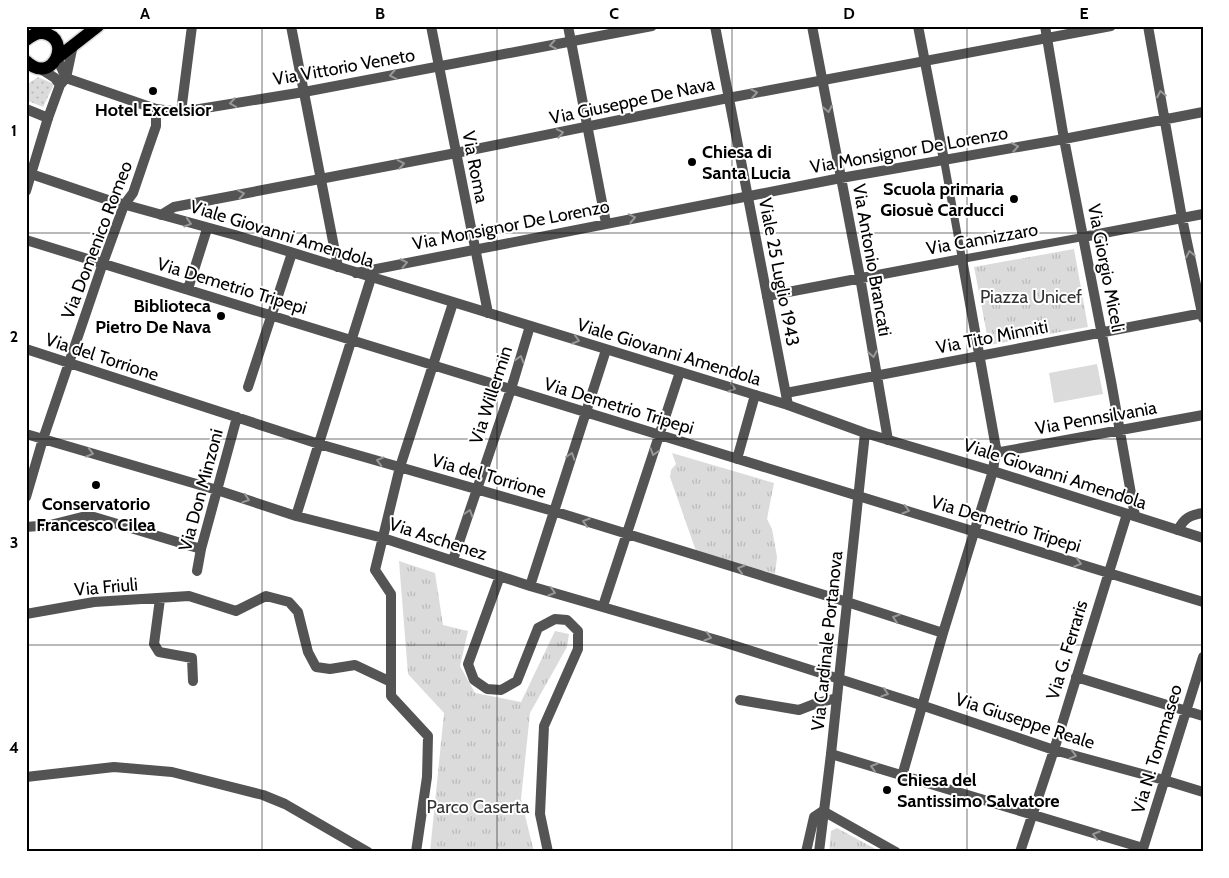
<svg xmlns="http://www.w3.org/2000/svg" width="1229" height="878" viewBox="0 0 1229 878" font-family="Cabin,sans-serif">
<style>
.grass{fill:url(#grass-tufts)}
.garden{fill:url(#garden-dots)}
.pitch{fill:#dbdbdb}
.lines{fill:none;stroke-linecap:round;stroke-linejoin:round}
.primary-casing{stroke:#dbdbdb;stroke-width:15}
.pedestrian{stroke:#545454;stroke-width:8}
.minor{stroke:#545454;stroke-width:10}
.tertiary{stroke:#545454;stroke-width:10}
.primary{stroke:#000;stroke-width:12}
.oneway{stroke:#989898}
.grid{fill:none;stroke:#000;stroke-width:1;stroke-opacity:0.55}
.poi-dot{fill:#000;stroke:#fff;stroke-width:2}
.labels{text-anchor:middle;stroke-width:4;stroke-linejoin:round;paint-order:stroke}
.street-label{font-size:18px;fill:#000;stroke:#fff}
.poi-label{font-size:18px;font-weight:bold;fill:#000;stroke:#fff}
.park-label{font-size:18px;fill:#323232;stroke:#fff}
.neatline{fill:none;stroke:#000;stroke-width:2}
.grid-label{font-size:16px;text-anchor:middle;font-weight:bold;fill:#000}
</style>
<defs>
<pattern id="grass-tufts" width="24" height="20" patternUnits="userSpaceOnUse" patternTransform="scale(1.25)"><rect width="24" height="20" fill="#dbdbdb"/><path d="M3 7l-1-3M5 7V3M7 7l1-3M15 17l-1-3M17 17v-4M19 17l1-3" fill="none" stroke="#bababa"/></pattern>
<pattern id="garden-dots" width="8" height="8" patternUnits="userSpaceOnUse" patternTransform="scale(1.25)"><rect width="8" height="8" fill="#dbdbdb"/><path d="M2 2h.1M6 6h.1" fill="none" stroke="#bababa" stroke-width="1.8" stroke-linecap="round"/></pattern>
</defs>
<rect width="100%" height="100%" fill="#fff"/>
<path class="grass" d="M1074 249 1088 327 989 345 974 267Z
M672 453 774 483 767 519 772 529 777 557 775 574 696 551 670 477 671 470 676 464Z
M399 561 435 573 443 625 468 631 460 666 475 693 521 702 555 631 569 634 567 647 530 713 521 799 534 852H430L444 713 408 674Z
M837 828 881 852H829L831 831Z"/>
<path class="garden" d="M38 77 54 84 43 107 26 100V85Z"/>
<path class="pitch" d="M1097 364 1103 394 1054 403 1049 373Z"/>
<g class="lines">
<g class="primary-casing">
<path id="primary" d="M26 40C31 36 36 32 43 33 74 38 52 87 26 61
M57 58 98 26"/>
</g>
<path class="pedestrian" d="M944 160 962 259 1083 237"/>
<path class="minor" d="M291 26 338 267
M568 26 606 223
M812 26 860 277 888 440
M918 26 944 160
M1045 26 1064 139 1111 381 1135 516
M1148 26 1182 218 1203 318
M26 109 48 118
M181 112 192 26
M26 191 31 174
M1083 237 1203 214
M26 240 1203 602
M356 273 841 178 1064 139 1203 112
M188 289 207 229
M767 296 962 259 996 448 993 471 943 633 902 776
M26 349 319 444 553 511 847 602 943 633
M248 387 292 253
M786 393 1203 313
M26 434 217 490 296 516 383 538 530 586 720 641 921 705 1054 750 1164 780 1203 792
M995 453 1203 415
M737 459 755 395
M26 497 43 439 103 263 124 205 133 193 147 152 156 126V109
M296 516 371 278
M26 527 50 525 82 517H94L201 549
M1178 530C1184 518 1190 515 1203 513
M453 560 511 389 530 326
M197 571 201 549 237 417
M500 576 468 664 474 680 487 689 501 690 517 681 538 628 555 619 567 620 578 631V649L544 726 540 814 548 852
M530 586 606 350
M160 599 154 644 159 652 192 658 193 681
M603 606 680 372
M26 614 94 602 189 596 236 611 266 596 289 602 298 612 308 652 316 667 330 669 355 665 391 682
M1076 677 1203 716
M740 700 799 710 817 703 837 698
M831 754 1143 848
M26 777 114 767 172 772 263 795 285 804 368 852
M823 811 896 852
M416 852 427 777 428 736 391 696V594L375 570 400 467 453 303
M1020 852 1054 750 1127 514
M1142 852 1203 657"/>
<path class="tertiary" d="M431 26 488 313
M715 26 788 405
M73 45 66 78 60 85 48 118 31 174 108 200 235 235 788 405 865 433 993 471 1203 538
M57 58 66 78 156 109 181 112 304 92 652 26
M41 69 55 78 60 85
M161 215 174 207 456 153 728 98 1111 26
M806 852 814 817 823 811
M819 852 831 754 865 433"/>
<use href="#primary" class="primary"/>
</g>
<defs><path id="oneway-chevron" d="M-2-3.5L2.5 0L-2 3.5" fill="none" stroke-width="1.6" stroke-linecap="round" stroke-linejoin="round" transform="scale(1.25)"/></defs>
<g class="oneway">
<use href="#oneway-chevron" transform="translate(553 45) rotate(169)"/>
<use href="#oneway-chevron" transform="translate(393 75) rotate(169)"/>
<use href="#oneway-chevron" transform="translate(754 93) rotate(-10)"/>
<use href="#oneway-chevron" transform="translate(1161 94) rotate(-101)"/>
<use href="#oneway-chevron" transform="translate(233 103) rotate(171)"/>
<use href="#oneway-chevron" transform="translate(828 109) rotate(79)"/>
<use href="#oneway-chevron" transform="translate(560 133) rotate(-11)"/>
<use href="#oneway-chevron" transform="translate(1015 147) rotate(-10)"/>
<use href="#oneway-chevron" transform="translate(401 164) rotate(-11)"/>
<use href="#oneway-chevron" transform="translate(241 194) rotate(-11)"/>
<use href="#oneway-chevron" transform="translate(632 218) rotate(-11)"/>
<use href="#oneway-chevron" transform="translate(188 223) rotate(17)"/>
<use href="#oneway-chevron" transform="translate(1190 254) rotate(-101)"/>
<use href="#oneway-chevron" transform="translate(404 263) rotate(-12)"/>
<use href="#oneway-chevron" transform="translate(576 340) rotate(17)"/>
<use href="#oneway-chevron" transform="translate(873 354) rotate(80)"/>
<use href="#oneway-chevron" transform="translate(520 359) rotate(-73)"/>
<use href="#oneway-chevron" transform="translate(732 388) rotate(17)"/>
<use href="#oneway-chevron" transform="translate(654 452) rotate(108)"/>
<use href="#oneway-chevron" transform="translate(90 453) rotate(16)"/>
<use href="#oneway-chevron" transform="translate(571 456) rotate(-72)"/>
<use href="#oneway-chevron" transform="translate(380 461) rotate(-165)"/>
<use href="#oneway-chevron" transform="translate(246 499) rotate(18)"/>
<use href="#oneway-chevron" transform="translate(906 510) rotate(16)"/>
<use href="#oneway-chevron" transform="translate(469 513) rotate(-72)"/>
<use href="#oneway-chevron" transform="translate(586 522) rotate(-163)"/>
<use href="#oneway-chevron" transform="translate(1078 563) rotate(17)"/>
<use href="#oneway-chevron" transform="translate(741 569) rotate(-163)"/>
<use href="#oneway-chevron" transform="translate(552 592) rotate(16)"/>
<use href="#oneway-chevron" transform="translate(896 618) rotate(-162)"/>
<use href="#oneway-chevron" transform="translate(708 637) rotate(16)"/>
<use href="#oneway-chevron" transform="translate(885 693) rotate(18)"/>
<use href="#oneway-chevron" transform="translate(1073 755) rotate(15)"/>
<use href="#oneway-chevron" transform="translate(874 767) rotate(-163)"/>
<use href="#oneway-chevron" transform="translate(1096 835) rotate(-163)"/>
</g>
<path class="grid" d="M262 26V852M497 26V852M732 26V852M967 26V852M26 233H1203M26 439H1203M26 645H1203"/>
<g class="poi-dot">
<circle cx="153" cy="91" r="5"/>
<circle cx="692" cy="162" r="5"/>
<circle cx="1014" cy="199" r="5"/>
<circle cx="221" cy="316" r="5"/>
<circle cx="96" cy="485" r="5"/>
<circle cx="887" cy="790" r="5"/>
</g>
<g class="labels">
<g class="street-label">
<text transform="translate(344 67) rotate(-10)" y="6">Via Vittorio Veneto</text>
<text transform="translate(632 101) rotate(-12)" y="6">Via Giuseppe De Nava</text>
<text transform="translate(909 150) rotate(-10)" y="6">Via Monsignor De Lorenzo</text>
<text transform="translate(475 167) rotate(79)" y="6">Via Roma</text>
<text transform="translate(511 225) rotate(-11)" y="6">Via Monsignor De Lorenzo</text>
<text transform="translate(282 234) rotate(17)" y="6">Viale Giovanni Amendola</text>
<text transform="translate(982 239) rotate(-10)" y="6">Via Cannizzaro</text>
<text transform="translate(97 240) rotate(-69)" y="6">Via Domenico Romeo</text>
<text transform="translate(872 260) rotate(80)" y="6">Via Antonio Brancati</text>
<text transform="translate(1106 268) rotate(79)" y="6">Via Giorgio Miceli</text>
<text transform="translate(779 272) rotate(79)" y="6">Viale 25 Luglio 1943</text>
<text transform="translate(232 286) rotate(17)" y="6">Via Demetrio Tripepi</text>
<text transform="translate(992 337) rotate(-11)" y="6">Via Tito Minniti</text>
<text transform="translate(669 352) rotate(17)" y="6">Viale Giovanni Amendola</text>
<text transform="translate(102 357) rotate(18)" y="6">Via del Torrione</text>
<text transform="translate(491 395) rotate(-72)" y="6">Via Willermin</text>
<text transform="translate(619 406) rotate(17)" y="6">Via Demetrio Tripepi</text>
<text transform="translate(1096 418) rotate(-10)" y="6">Via Pennsilvania</text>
<text transform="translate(1055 474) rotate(18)" y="6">Viale Giovanni Amendola</text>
<text transform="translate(489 476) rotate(16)" y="6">Via del Torrione</text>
<text transform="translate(201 490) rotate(-75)" y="6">Via Don Minzoni</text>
<text transform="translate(1006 524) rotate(17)" y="6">Via Demetrio Tripepi</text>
<text transform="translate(438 539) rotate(18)" y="6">Via Aschenez</text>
<text transform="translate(106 587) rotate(-5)" y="6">Via Friuli</text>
<text transform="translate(827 641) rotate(-84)" y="6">Via Cardinale Portanova</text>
<text transform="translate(1067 650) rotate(-73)" y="6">Via G. Ferraris</text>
<text transform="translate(1025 721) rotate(18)" y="6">Via Giuseppe Reale</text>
<text transform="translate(1157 749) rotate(-73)" y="6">Via N. Tommaseo</text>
</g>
<g class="poi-label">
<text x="153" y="116">Hotel Excelsior</text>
<text x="702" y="158" text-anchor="start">Chiesa di<tspan x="702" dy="21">Santa Lucia</tspan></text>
<text x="1004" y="195" text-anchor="end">Scuola primaria<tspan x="1004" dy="21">Giosuè Carducci</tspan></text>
<text x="211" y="312" text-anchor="end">Biblioteca<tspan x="211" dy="21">Pietro De Nava</tspan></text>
<text x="96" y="510">Conservatorio<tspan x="96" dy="21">Francesco Cilea</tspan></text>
<text x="897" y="786" text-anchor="start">Chiesa del<tspan x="897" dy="21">Santissimo Salvatore</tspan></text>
</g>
<g class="park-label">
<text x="1031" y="303">Piazza Unicef</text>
<text x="478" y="813">Parco Caserta</text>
</g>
</g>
<rect width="1229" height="878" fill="none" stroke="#ffffff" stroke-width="55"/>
<rect x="28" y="28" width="1174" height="822" class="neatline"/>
<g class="grid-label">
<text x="145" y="19">A</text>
<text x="380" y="19">B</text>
<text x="614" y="19">C</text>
<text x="849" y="19">D</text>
<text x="1084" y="19">E</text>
<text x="14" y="136">1</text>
<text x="14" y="342">2</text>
<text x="14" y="548">3</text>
<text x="14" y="753">4</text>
</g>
</svg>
